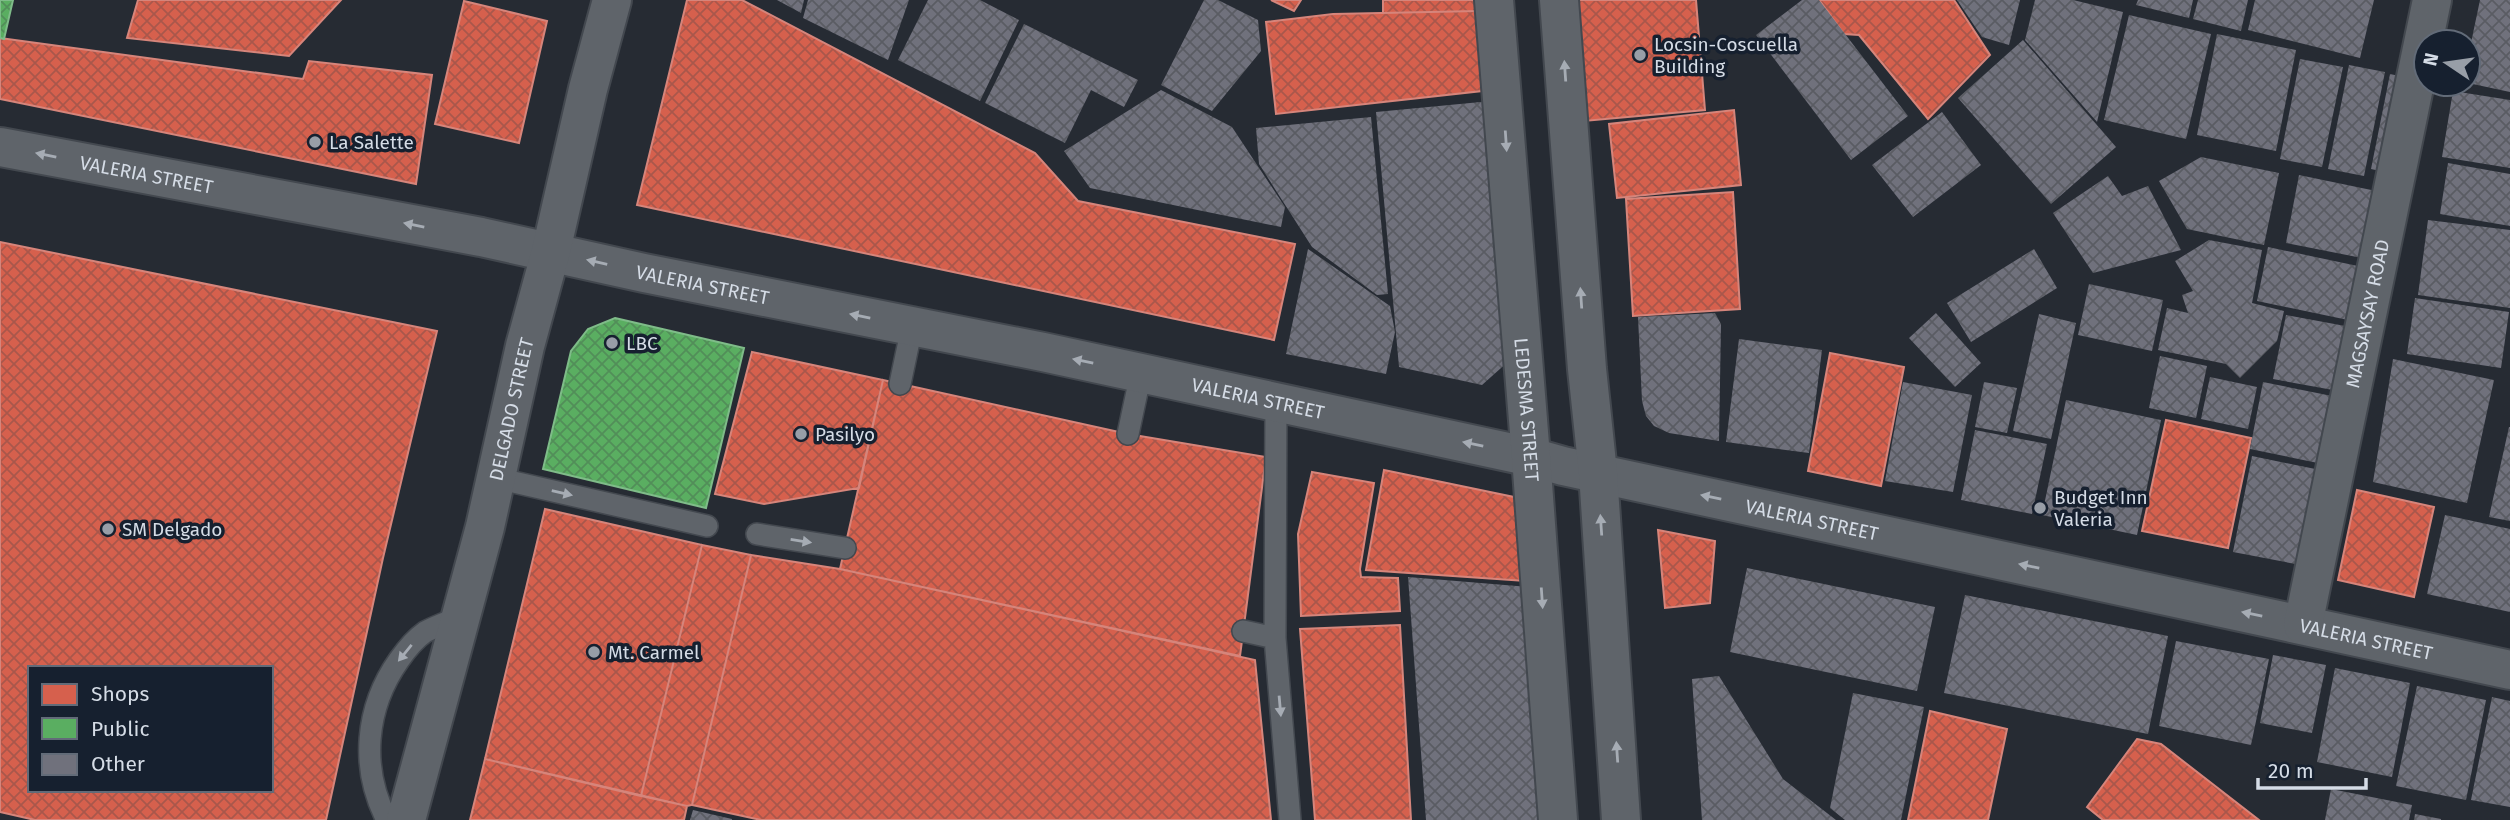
<svg xmlns="http://www.w3.org/2000/svg" width="2510" height="820" viewBox="0 0 2510 820" font-family="'Fira Sans',sans-serif">
<style>
.shops{fill:url(#shops-cross-hatch);stroke:#d6857b;stroke-width:2;fill-rule:evenodd}
.public{fill:url(#public-cross-hatch);stroke:#7fbc89;stroke-width:2}
.building{fill:url(#building-cross-hatch)}
.lines{fill:none;stroke-linecap:round;stroke-linejoin:round}
.service-casing{stroke:#43484f;stroke-width:24}
.minor-casing{stroke:#43484f;stroke-width:42}
.tertiary-casing{stroke:#43484f;stroke-width:42}
.secondary-casing{stroke:#43484f;stroke-width:42}
.service{stroke:#5f646a;stroke-width:21}
.minor{stroke:#5f646a;stroke-width:38}
.tertiary{stroke:#5f646a;stroke-width:38}
.secondary{stroke:#5f646a;stroke-width:38}
.oneway{fill:#a6acb4}
.poi-dot{fill:#989ea7;stroke:#16202f;stroke-width:2.5}
.labels{text-anchor:middle;stroke-width:7;stroke-linejoin:round;paint-order:stroke}
.poi-label{font-size:19px;fill:#d5dce6;stroke:#16202f;text-anchor:start}
.street-label{font-size:19px;fill:#d5dce6;stroke:#16202f}
</style>
<defs>
<pattern id="shops-cross-hatch" width="8" height="8" patternUnits="userSpaceOnUse" patternTransform="scale(1.75)"><rect width="8" height="8" fill="#d6604d"/><path d="M0 0l8 8M0 8l8-8" fill="none" stroke="#a9574b"/></pattern>
<pattern id="public-cross-hatch" width="8" height="8" patternUnits="userSpaceOnUse" patternTransform="scale(1.75)"><rect width="8" height="8" fill="#5aae61"/><path d="M0 0l8 8M0 8l8-8" fill="none" stroke="#528e59"/></pattern>
<pattern id="building-cross-hatch" width="8" height="8" patternUnits="userSpaceOnUse" patternTransform="scale(1.75)"><rect width="8" height="8" fill="#70717c"/><path d="M0 0l8 8M0 8l8-8" fill="none" stroke="#5a5c63"/></pattern>
</defs>
<rect width="100%" height="100%" fill="#262b33"/>
<path class="shops" d="M138 0H341L289 56 127 38Z
M687 0H742L1035 153 1078 201 1295 244 1274 340 637 205Z
M1271 0H1301L1294 11Z
M1383 0H1476L1477 11 1383 13Z
M1576 0H1696L1705 110 1584 121Z
M1819 0H1954L1990 55 1928 119 1859 35 1844 34Z
M464 1 547 21 519 143 435 124Z
M1477 11 1482 91 1276 114 1266 22 1333 14Z
M0 38 303 79 309 61 432 75 416 184 0 99Z
M1734 110 1741 185 1617 198 1609 124Z
M1733 192 1740 309 1633 316 1626 199Z
M0 242 437 331 383 558 326 820H35L0 812ZM30 668H271V790H30Z
M752 352 883 380 859 488 764 504 715 494Z
M1830 353 1904 367 1881 486 1808 471Z
M883 380 1128 434 1266 457 1240 656 840 569Z
M2166 420 2251 438 2228 548 2142 531Z
M1384 470 1514 497 1521 502 1527 581 1366 570Z
M1312 472 1374 483 1360 569 1361 577 1398 578 1400 611 1301 616 1298 534Z
M2357 490 2434 507 2414 597 2338 580Z
M545 509 702 545 641 796 485 759Z
M1658 530 1715 541 1710 603 1665 608Z
M702 545 751 555 692 805 687 806 641 796Z
M751 555 840 569 1255 660 1271 820H761L692 805Z
M1400 625 1411 820H1315L1300 629Z
M1930 711 2007 729 1988 820H1908Z
M2137 739 2161 744 2259 820H2103L2087 807Z
M485 759 687 806 684 820H470Z"/>
<path class="public" d="M0 0H13L4 39 0 38Z
M615 318 744 348 706 508 543 469 571 351 588 329Z"/>
<path class="building" d="M777 0H804L801 13Z
M808 0H909L888 60 803 18Z
M928 0H980L1019 20 980 101 898 60Z
M1204 0H1218L1258 20 1261 51 1212 111 1161 85Z
M1802 0H1819L1908 116 1851 160 1756 35Z
M1957 0H2020L2009 45 1982 37Z
M2035 0H2073L2123 12 2097 122 2025 40Z
M2138 0H2193L2189 18 2136 5Z
M2198 0H2248L2241 31 2193 19Z
M2255 0H2374L2360 58 2248 30Z
M2480 0H2510V92L2468 83V57Z
M2129 15 2211 34 2186 139 2104 120Z
M1024 24 1138 80 1124 107 1091 90 1065 143 985 103Z
M2217 34 2296 50 2276 151 2197 135Z
M2023 40 2116 147 2051 204 1958 98Z
M2300 59 2343 67 2322 167 2280 159Z
M2349 65 2385 72 2364 176 2328 169Z
M2390 74 2404 77 2385 172 2371 169Z
M1161 90 1232 127 1285 207 1281 227 1090 188 1064 151Z
M2453 91 2510 100V168L2442 157Z
M1491 101 1510 360 1482 385 1399 367 1376 112Z
M1942 112 1981 165 1913 217 1872 165Z
M1371 117 1388 294 1377 295 1312 247 1259 164 1256 128Z
M2201 157 2279 173 2264 245 2187 229 2159 181Z
M2448 163 2510 174V226L2440 214Z
M2299 175 2381 192 2367 259 2286 243Z
M2108 176 2122 196 2148 186 2181 250 2093 273 2053 213Z
M2428 220 2510 230V308L2418 295Z
M2209 240 2262 250 2252 303 2284 311 2277 341 2240 378 2226 364 2158 350 2167 308 2188 313 2182 295 2193 291 2175 261Z
M2268 247 2358 266 2348 320 2257 301Z
M1308 249 1390 306 1395 332 1386 374 1286 354Z
M2034 249 2057 288 1971 342 1947 303Z
M2089 284 2163 300 2152 351 2078 335Z
M2415 298 2509 312 2501 368 2407 354Z
M1715 313 1721 324 1719 441 1669 433 1654 426 1646 416 1642 401 1638 317Z
M1936 313 1981 363 1955 387 1909 338Z
M2039 314 2076 323 2051 439 2013 431Z
M2286 315 2356 328 2344 392 2273 379Z
M1739 339 1822 350 1809 453 1726 442Z
M2160 356 2207 366 2196 418 2149 408Z
M2393 359 2494 380 2467 503 2373 482Z
M2210 377 2257 387 2248 429 2201 419Z
M1903 382 1972 395 1953 492 1885 481Z
M1984 382 2017 388 2007 433 1975 427Z
M2263 382 2332 396 2318 463 2250 449Z
M2066 400 2161 420 2137 535 2042 515Z
M2509 427H2510V521L2489 517Z
M1975 430 2047 444 2032 514 1961 500Z
M2252 456 2330 472 2311 567 2233 552Z
M2445 515 2510 529V612L2427 594Z
M1747 568 1935 607 1917 691 1730 652Z
M1408 577 1528 587 1543 820H1426Z
M1965 595 2168 636 2148 734 1944 693Z
M2176 641 2269 659 2251 745 2159 726Z
M2273 655 2326 665 2312 733 2260 723Z
M2335 668 2410 683 2392 777 2317 762Z
M1719 676 1783 779 1836 820H1702L1692 679Z
M2417 686 2486 700 2466 800 2396 786Z
M1853 693 1924 707 1901 820H1845L1830 808Z
M2492 697 2510 701V807L2471 800Z
M2331 789 2412 805 2409 820H2325Z
M693 810 732 819V820H690Z
M2415 814 2441 819V820H2414Z"/>
<g class="lines">
<g class="service-casing">
<path id="service" d="M900 384 912 327
M1276 401 1275 638 1290 820
M1128 434 1141 373
M496 478 707 526
M757 534 845 548
M1243 631 1275 638
M387 820C360 768 365 708 399 660 406 650 415 639 425 632 436 626 449 622 460 616"/>
</g>
<g class="minor-casing">
<g id="minor">
<path id="s1" d="M0 147 481 237 644 273 1043 352 1531 457 1563 466 2510 670"/>
<path id="s2" d="M2303 625 2432 0"/>
</g>
</g>
<g class="tertiary-casing">
<g id="tertiary">
<path id="s3" d="M406 820 485 527 525 346 551 251 588 89 612 0"/>
</g>
</g>
<g class="secondary-casing">
<g id="secondary">
<path id="s4" d="M1494 0 1531 457 1558 820"/>
<path d="M1559 0 1587 369 1598 473 1621 820"/>
</g>
</g>
<use href="#service" class="service"/>
<use href="#minor" class="minor"/>
<use href="#tertiary" class="tertiary"/>
<use href="#secondary" class="secondary"/>
</g>
<defs><path id="oneway-solid" d="M-6-.8H1V-3.2L6.5 0L1 3.2V.8H-6Z" transform="scale(1.75)"/></defs>
<g class="oneway">
<use href="#oneway-solid" transform="translate(1565 71) rotate(-94)"/>
<use href="#oneway-solid" transform="translate(1506 141) rotate(86)"/>
<use href="#oneway-solid" transform="translate(46 155) rotate(-169)"/>
<use href="#oneway-solid" transform="translate(414 225) rotate(-169)"/>
<use href="#oneway-solid" transform="translate(597 262) rotate(-167)"/>
<use href="#oneway-solid" transform="translate(1581 298) rotate(-94)"/>
<use href="#oneway-solid" transform="translate(860 316) rotate(-169)"/>
<use href="#oneway-solid" transform="translate(1083 361) rotate(-168)"/>
<use href="#oneway-solid" transform="translate(1473 444) rotate(-168)"/>
<use href="#oneway-solid" transform="translate(562 493) rotate(13)"/>
<use href="#oneway-solid" transform="translate(1711 497) rotate(-168)"/>
<use href="#oneway-solid" transform="translate(1601 525) rotate(-94)"/>
<use href="#oneway-solid" transform="translate(801 541) rotate(9)"/>
<use href="#oneway-solid" transform="translate(2029 566) rotate(-168)"/>
<use href="#oneway-solid" transform="translate(1542 598) rotate(86)"/>
<use href="#oneway-solid" transform="translate(2252 614) rotate(-168)"/>
<use href="#oneway-solid" transform="translate(405 653) rotate(129)"/>
<use href="#oneway-solid" transform="translate(1280 706) rotate(85)"/>
<use href="#oneway-solid" transform="translate(1617 752) rotate(-94)"/>
</g>
<g class="poi-dot">
<circle cx="1640" cy="55" r="7"/>
<circle cx="315" cy="142" r="7"/>
<circle cx="612" cy="343" r="7"/>
<circle cx="801" cy="434" r="7"/>
<circle cx="2040" cy="508" r="7"/>
<circle cx="108" cy="529" r="7"/>
<circle cx="594" cy="652" r="7"/>
</g>
<g class="labels">
<g class="poi-label">
<text x="1654" y="51">Locsin-Coscuella<tspan x="1654" dy="22">Building</tspan></text>
<text x="329" y="149">La Salette</text>
<text x="626" y="350">LBC</text>
<text x="815" y="441">Pasilyo</text>
<text x="2054" y="504">Budget Inn<tspan x="2054" dy="22">Valeria</tspan></text>
<text x="122" y="536">SM Delgado</text>
<text x="608" y="659">Mt. Carmel</text>
</g>
<g class="street-label">
<text dy="7" stroke="none"><textPath href="#s1" startOffset="149">VALERIA STREET</textPath></text>
<text dy="7" stroke="none"><textPath href="#s1" startOffset="716">VALERIA STREET</textPath></text>
<text dy="7" stroke="none"><textPath href="#s2" startOffset="318">MAGSAYSAY ROAD</textPath></text>
<text dy="7" stroke="none"><textPath href="#s1" startOffset="1283">VALERIA STREET</textPath></text>
<text dy="7" stroke="none"><textPath href="#s4" startOffset="411">LEDESMA STREET</textPath></text>
<text dy="7" stroke="none"><textPath href="#s3" startOffset="424">DELGADO STREET</textPath></text>
<text dy="7" stroke="none"><textPath href="#s1" startOffset="1850">VALERIA STREET</textPath></text>
<text dy="7" stroke="none"><textPath href="#s1" startOffset="2417">VALERIA STREET</textPath></text>
</g>
</g>
<rect x="28" y="666" width="245" height="126" fill="#16202f" stroke="#626b78" stroke-width="2"/>
<rect x="42" y="684" width="35" height="21" fill="#d6604d" stroke="#626b78" stroke-width="2"/>
<text x="91" y="701" font-size="21" fill="#d5dce6">Shops</text>
<rect x="42" y="718" width="35" height="21" fill="#5aae61" stroke="#626b78" stroke-width="2"/>
<text x="91" y="736" font-size="21" fill="#d5dce6">Public</text>
<rect x="42" y="754" width="35" height="21" fill="#70717c" stroke="#626b78" stroke-width="2"/>
<text x="91" y="771" font-size="21" fill="#d5dce6">Other</text>
<g transform="translate(2447 63) rotate(283)"><circle r="33" fill="#16202f" stroke="#626b78" stroke-width="2"/>
<path d="M0-5L12 26L0 18L-12 26Z" fill="#989ea7"/>
<text y="-10" font-size="19" font-weight="bold" text-anchor="middle" fill="#d5dce6">N</text>
</g>
<path d="M2258 778v10h108v-10" fill="none" stroke="#d5dce6" stroke-width="3.5"/>
<text x="2268" y="778" font-size="21" fill="#d5dce6" stroke="#16202f" stroke-width="5" paint-order="stroke">20 m</text>
</svg>
